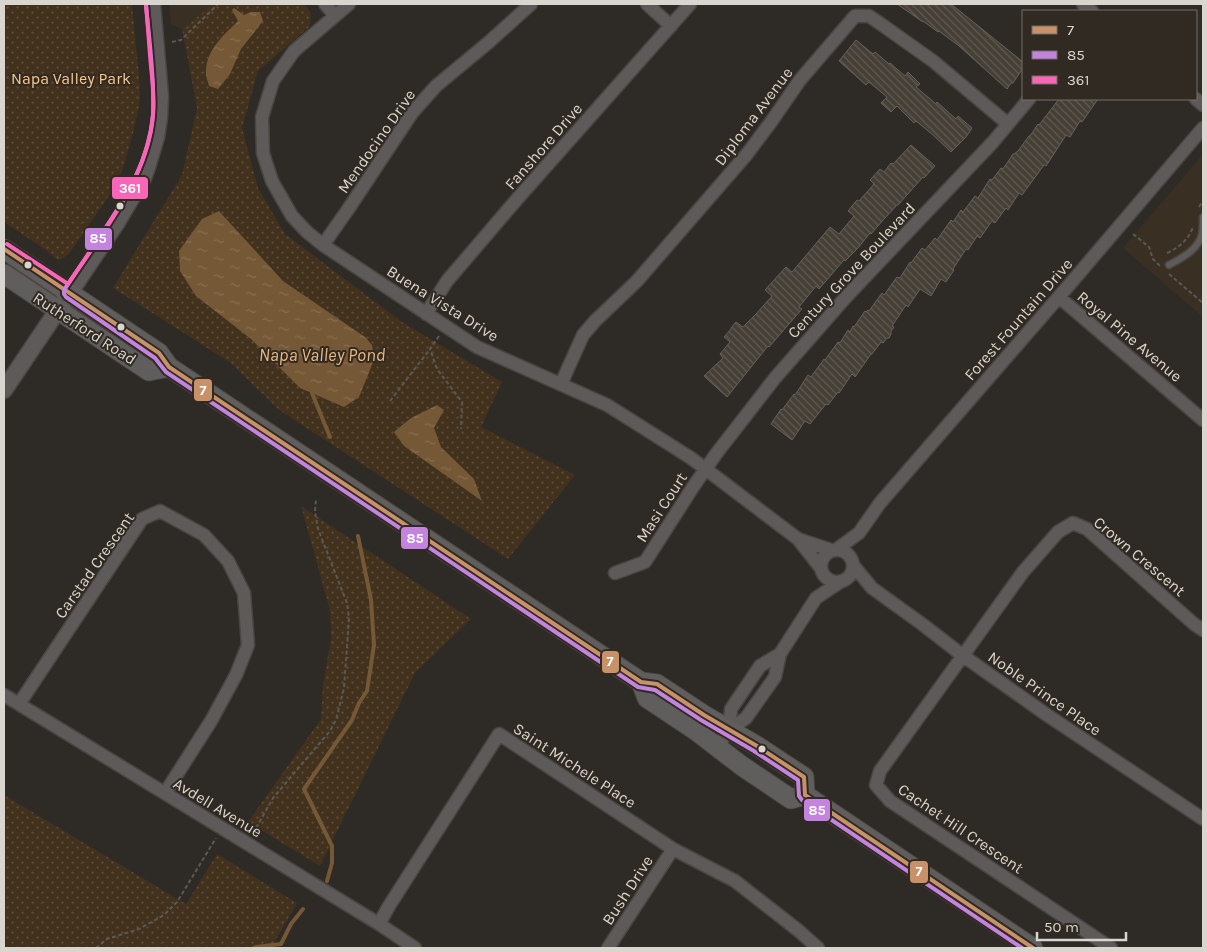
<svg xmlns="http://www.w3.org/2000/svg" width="1207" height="952" viewBox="0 0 1207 952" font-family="Karla,sans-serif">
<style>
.built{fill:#3a2f23}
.park{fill:url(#park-dots)}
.water{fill:url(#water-ripples)}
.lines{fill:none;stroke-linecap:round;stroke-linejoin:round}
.stream{stroke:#755836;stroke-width:4}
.building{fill:url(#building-back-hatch);stroke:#64615e}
.service-casing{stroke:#494542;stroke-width:9}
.minor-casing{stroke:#494542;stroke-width:15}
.tertiary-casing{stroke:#494542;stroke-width:19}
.secondary-casing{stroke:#494542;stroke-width:21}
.path{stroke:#5b5956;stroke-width:2;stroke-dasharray:4 2.5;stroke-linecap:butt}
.service{stroke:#5d5a59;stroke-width:6}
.minor{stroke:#5d5a59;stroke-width:12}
.tertiary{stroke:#5d5a59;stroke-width:16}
.secondary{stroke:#605e5c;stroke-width:19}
.bus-1-casing{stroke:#312a22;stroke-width:8}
.bus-2-casing{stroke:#312a22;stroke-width:8}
.bus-3-casing{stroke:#312a22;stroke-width:8}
.bus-1{stroke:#c7916a;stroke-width:4}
.bus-2{stroke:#c483df;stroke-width:4}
.bus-3{stroke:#fa66b7;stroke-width:4}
.bus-dot{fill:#d9d5cf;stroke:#312a22;stroke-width:2}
.labels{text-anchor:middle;stroke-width:4;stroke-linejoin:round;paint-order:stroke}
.park-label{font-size:16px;fill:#fac78c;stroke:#312a22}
.street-label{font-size:16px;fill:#d9d5cf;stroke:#312a22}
.water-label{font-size:18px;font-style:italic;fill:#ecb97e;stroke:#312a22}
.line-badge{stroke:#312a22;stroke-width:2}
.badge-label{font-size:14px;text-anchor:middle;font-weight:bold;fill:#fff}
</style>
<defs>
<pattern id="park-dots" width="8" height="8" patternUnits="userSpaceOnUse" patternTransform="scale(1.25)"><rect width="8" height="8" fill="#42311c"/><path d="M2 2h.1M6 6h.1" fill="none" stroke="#5d4e3c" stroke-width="1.8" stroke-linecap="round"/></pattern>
<pattern id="water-ripples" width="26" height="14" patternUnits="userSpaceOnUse" patternTransform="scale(1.25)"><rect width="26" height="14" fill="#755836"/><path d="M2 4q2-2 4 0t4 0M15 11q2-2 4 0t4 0" fill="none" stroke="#886f52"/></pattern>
<pattern id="building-back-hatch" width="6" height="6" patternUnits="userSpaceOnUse" patternTransform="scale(1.25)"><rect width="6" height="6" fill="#463f36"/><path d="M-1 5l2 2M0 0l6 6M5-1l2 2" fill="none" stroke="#605a52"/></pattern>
</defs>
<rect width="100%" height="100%" fill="#2e2a26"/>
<path class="built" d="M169 4H213L182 29 171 24Z
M1203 154V317L1123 248Z"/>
<path class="park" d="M4 4H132L139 76 140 95 139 106 134 129 123 169 111 193 69 254 60 260 55 258 47 251 4 222Z
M213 4H304L311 13 310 26 258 71 242 128 258 188 285 234 402 322 502 382 481 427 575 475 508 559 279 410 231 363 113 288 182 175 197 108 182 29Z
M301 506 471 619 415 673 320 866 248 822 321 719 323 685 331 638 330 610Z
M4 795 186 904 217 854 297 903 271 948H4Z"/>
<path class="water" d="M234 8 244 15 251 12H260L263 21 241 49 230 74 218 89 209 86C208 81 205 75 206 70 207 49 224 35 238 21L232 10Z
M219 211 283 281 365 337 372 345 374 360 359 397 344 407 300 388 251 339 196 296 180 271 179 251 202 219Z
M437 405 444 410 434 428 441 447 474 479 482 501 404 446 394 432 411 418Z"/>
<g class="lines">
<path class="stream" d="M312 393 330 437
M327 881 332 863V846L304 789 352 720 359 703 367 691 374 645 371 600 358 536
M254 948 256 947 281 944 291 924 303 909"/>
</g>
<path class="building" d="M897 4H951L1023 62V68L1013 83H1011L1007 89 959 46 939 31 938 32 923 21V22Z
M856 40 873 54 875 52 889 64 890 63 905 76 908 72 920 84 916 87 936 104 937 102 956 119 958 116 972 128 966 137 951 152 933 135 916 121 914 123 897 106 891 112 881 103 887 97 869 82 866 85 839 61Z
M1059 99H1098L1082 122 1080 121 1070 137 1066 135 1046 166 1044 165 1022 195 1019 193 1008 210 1006 208 995 223 992 221 980 238 977 236 968 250 966 249 953 269 954 270 946 282 941 279 931 296 920 289 908 307 906 305 892 326 894 327 891 331V334L889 338H887L883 343 881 342 872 354H871L855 377 852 374 839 393 838 392 828 405 826 404 810 424 805 421 792 440 771 424 781 409 782 410 794 394 795 395 808 375 811 377 824 359 825 360 838 342 840 343 848 330 850 332 853 326 854 327 865 311 866 312 868 310 869 311 882 293 884 295 897 277 900 278 910 262 911 263 922 248 925 250 935 238 937 240 951 220 953 222 961 210 963 212 975 196 978 198 990 179 992 180 1001 168 1003 169 1013 154H1014L1018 151 1029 136H1030L1038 124 1039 125Z
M911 145 935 166 924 178 923 177 898 205H897L884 219 871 234 870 233 858 248 845 261 844 260 819 289 816 286 799 307 802 309 769 347 768 346 727 397 704 376 723 358 720 354 730 342 724 337 731 329V328L736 322 743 327 756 314 772 296 765 290 774 280 786 267 792 272 830 227 839 234 854 216 848 211 857 200 859 201 874 184 870 180 880 169 884 172 891 163 893 164Z"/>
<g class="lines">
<g class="service-casing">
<path id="service" d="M1169 265C1182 258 1198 250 1202 234 1203 229 1203 223 1203 217"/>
</g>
<g class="minor-casing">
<path id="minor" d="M325 4 335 16
M349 4 294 51 273 81 262 117 263 153 272 181 292 216 307 232 323 245 477 347 607 405 691 458 798 539 820 567
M647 4 671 26
M1083 4 1092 11
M1196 99 1203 105
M323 245 349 208 412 113 436 86 489 42 531 4
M1059 297 1203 420
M426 314 447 281 518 198 690 4
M561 384 583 335 595 321 637 281 747 154 771 122 800 80 855 16H869L878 22 933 61 1008 124
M798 539 831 550
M837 549 859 533 880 503 1070 284 1203 128
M821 566a16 16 0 1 1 32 0a16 16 0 1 1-32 0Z
M853 565 872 588 922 624 962 655 1047 715 1203 819
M615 573 645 562 693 487 716 454 775 378 846 297 993 142 1029 99
M4 695 379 924 415 948
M19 704 142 519 160 511 204 535 228 561 244 593 248 645 236 675 211 721 165 793
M729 730 731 709 760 666 780 654
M717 747 729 730 746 718 775 677 780 654 816 598 840 582
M379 924 389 906 499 734 673 849 735 881 799 931 818 948
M608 948 673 849
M1111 948 890 801 876 785 880 771 1023 572 1058 532 1073 523 1087 529 1194 624 1203 630"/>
</g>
<g class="tertiary-casing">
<path id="tertiary" d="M4 390 117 222 143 178 147 167 156 137 159 118 160 96 152 4"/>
</g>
<g class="secondary-casing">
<path id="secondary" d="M4 249 159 353 169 367 641 682 657 684 704 715 757 746 804 777 805 795
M4 274 149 371 169 367
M641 682 647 698 695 730 742 766 791 799 805 795
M805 795 1033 948"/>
</g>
<path class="path" d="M172 42 181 40 218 4
M1199 207 1203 201
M1133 234 1149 247 1153 259 1160 266
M1167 253C1180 247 1188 240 1193 227
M1169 274 1203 303
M439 336 430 349 437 369 462 402 461 429
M390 401 430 349
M256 828 273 798 330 731 336 720 344 688 349 618 347 603 318 529 315 512 316 499
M96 948 107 939 139 929 164 915 177 902 216 838"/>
<use href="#service" class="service"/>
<use href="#minor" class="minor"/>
<use href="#tertiary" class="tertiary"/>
<use href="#secondary" class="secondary"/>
<g class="bus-1-casing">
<path id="bus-1" d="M4 249 159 353 169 367 641 682 657 684 704 715 757 746 804 777 805 795
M805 795 1033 948"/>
</g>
<g class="bus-2-casing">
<path id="bus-2" d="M146 5C149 40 155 80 153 115 149 160 127 196 102 233 90 252 77 271 64 290V294L66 297 155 358 166 372 638 687 655 690 701 720 754 751 798 780 799 796 802 800 1022 948"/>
</g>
<g class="bus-3-casing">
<path id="bus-3" d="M7 244 68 284C102 233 148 178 153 115 154 98 153 82 151 66 149 45 148 25 146 5"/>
</g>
<use href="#bus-1" class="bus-1"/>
<use href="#bus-2" class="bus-2"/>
<use href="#bus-3" class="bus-3"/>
</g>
<g class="bus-dot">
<circle cx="120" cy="206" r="4.5"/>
<circle cx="28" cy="265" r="4.5"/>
<circle cx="121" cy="327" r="4.5"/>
<circle cx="762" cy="749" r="4.5"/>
</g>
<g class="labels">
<g class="park-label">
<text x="71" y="84">Napa Valley Park</text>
</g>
<g class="street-label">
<text transform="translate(753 116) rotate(-53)" y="6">Diploma Avenue</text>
<text transform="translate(376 141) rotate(-55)" y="6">Mendocino Drive</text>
<text transform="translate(543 146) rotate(-49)" y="6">Fanshore Drive</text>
<text transform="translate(851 270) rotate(-47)" y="6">Century Grove Boulevard</text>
<text transform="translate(443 303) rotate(32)" y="6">Buena Vista Drive</text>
<text transform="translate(1018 319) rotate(-49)" y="6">Forest Fountain Drive</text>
<text transform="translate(85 328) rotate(33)" y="6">Rutherford Road</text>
<text transform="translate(1130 336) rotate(40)" y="6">Royal Pine Avenue</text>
<text transform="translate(661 507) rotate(-57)" y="6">Masi Court</text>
<text transform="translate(1140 556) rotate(40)" y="6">Crown Crescent</text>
<text transform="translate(94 565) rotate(-55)" y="6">Carstad Crescent</text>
<text transform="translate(1045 693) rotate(35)" y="6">Noble Prince Place</text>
<text transform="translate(575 765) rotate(33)" y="6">Saint Michele Place</text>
<text transform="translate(218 807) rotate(31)" y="6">Avdell Avenue</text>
<text transform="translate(961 828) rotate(34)" y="6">Cachet Hill Crescent</text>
<text transform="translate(627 890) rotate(-57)" y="6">Bush Drive</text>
</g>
<g class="water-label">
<text x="322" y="361">Napa Valley Pond</text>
</g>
</g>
<g class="line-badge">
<rect x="111" y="176" width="38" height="24" rx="5" fill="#fa66b7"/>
<rect x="84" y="227" width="29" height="24" rx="5" fill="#c483df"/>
<rect x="193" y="378" width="20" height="24" rx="5" fill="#c7916a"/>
<rect x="400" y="526" width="29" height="24" rx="5" fill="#c483df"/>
<rect x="601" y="650" width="19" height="24" rx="5" fill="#c7916a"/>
<rect x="803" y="798" width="28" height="24" rx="5" fill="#c483df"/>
<rect x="909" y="860" width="20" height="24" rx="5" fill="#c7916a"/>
</g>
<g class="badge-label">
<text x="130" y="193">361</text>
<text x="98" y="243">85</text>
<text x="203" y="395">7</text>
<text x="415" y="543">85</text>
<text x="610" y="666">7</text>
<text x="817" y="815">85</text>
<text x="919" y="876">7</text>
</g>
<rect width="1207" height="952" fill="none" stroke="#d9d5cf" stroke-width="10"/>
<rect x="1022" y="10" width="175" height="90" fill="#312a22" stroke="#746e67"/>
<rect x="1032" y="26" width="25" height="8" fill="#c7916a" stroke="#746e67"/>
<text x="1067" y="35" font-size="15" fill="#d9d5cf">7</text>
<rect x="1032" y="51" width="25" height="8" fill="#c483df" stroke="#746e67"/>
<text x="1067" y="60" font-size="15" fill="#d9d5cf">85</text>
<rect x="1032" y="76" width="25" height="8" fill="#fa66b7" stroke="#746e67"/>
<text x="1067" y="85" font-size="15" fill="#d9d5cf">361</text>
<path d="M1037 932v8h89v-8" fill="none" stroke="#d9d5cf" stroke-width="2.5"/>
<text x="1044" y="932" font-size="15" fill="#d9d5cf" stroke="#312a22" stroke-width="4" paint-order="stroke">50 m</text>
</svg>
